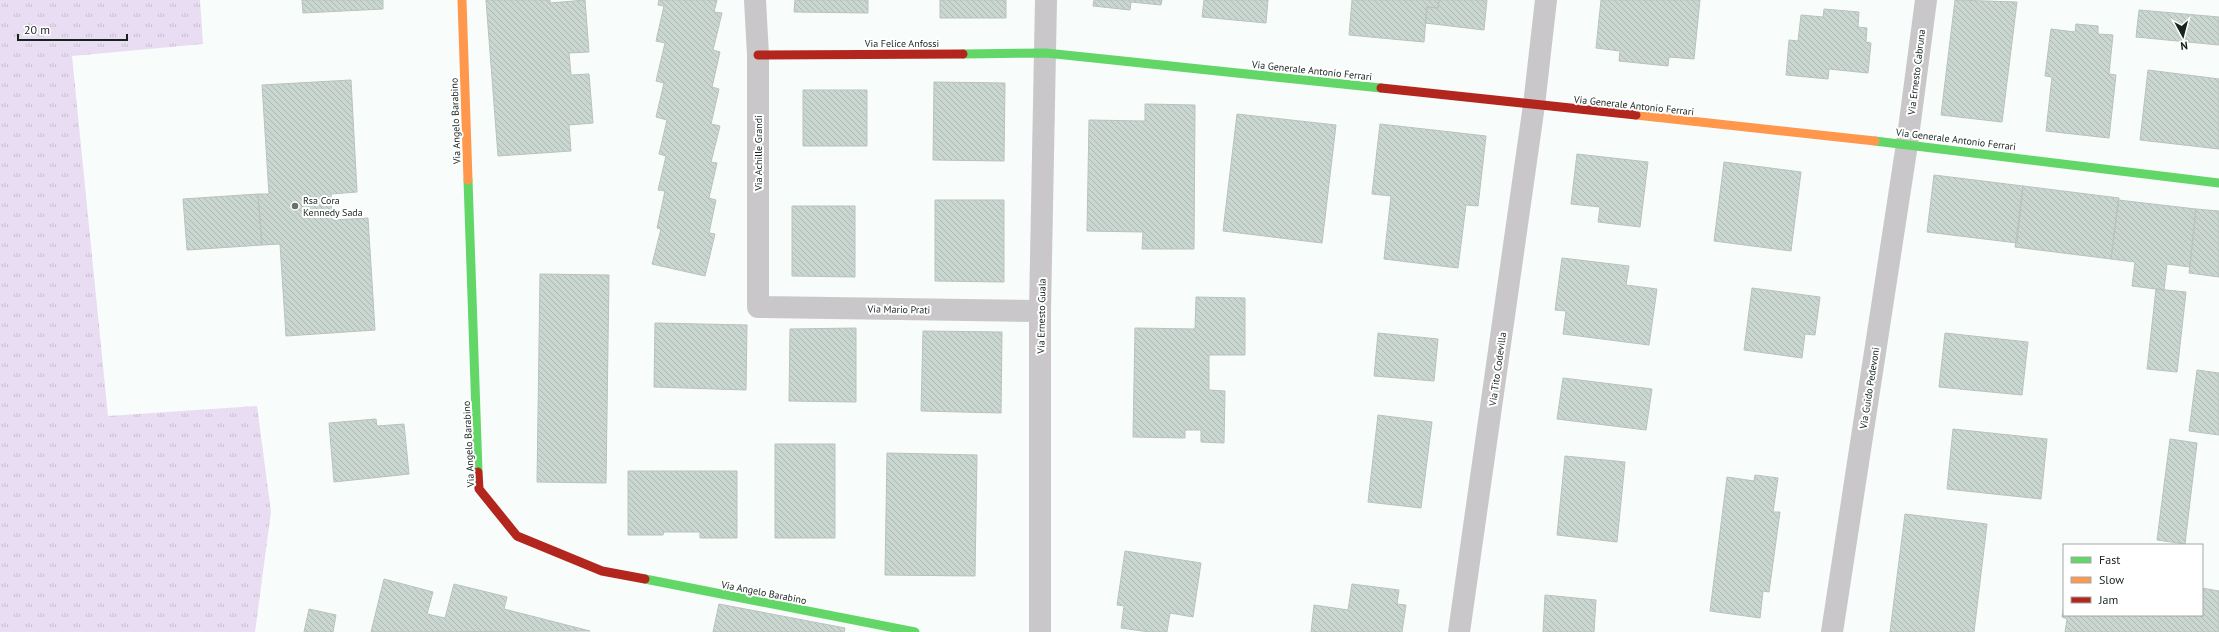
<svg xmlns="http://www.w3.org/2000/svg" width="2219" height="632" viewBox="0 0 2219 632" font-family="'PT Sans',sans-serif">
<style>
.grass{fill:url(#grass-tufts)}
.building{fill:url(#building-back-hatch);stroke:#bac2bf}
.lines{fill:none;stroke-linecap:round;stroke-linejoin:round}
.street{stroke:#c9c7ca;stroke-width:22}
.fast{stroke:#63d668;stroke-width:9}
.slow{stroke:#ff974d;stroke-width:9}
.jam{stroke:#b3261e;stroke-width:9}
.poi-dot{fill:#66706b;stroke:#fff;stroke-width:1.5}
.labels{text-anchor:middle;stroke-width:4;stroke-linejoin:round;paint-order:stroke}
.street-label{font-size:10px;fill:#17241e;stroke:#fff}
.poi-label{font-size:10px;fill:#17241e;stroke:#fff;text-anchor:start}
</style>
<defs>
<pattern id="grass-tufts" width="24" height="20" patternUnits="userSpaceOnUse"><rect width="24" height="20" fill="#e9ddf3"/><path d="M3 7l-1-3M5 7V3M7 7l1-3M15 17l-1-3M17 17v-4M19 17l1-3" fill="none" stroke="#c7bed0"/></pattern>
<pattern id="building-back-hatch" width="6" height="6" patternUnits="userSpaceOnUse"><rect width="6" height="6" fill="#cad7d1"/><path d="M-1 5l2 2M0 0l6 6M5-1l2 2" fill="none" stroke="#adb8b3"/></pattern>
</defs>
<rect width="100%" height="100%" fill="#f8fcfa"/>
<path class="grass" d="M0 0H200L203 44 72 56 108 416 257 406 271 512 255 632H0Z"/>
<path class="building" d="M302 0H383V9L303 13Z
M486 0H550V3L585 0 589 52 569 53 571 75 589 74 593 123 569 125 571 151 498 156Z
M659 0H717L714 12 722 13 713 50 720 52 712 87 719 89 711 124 720 126 711 162 717 163 709 198 716 200 709 233 715 234 705 276 652 264 661 229 657 228 665 191 658 190 666 156 659 154 667 120 656 117 664 83 656 81 665 43 656 41 664 6 658 5Z
M795 0H868V13L794 12Z
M940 0H1006V18H940Z
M1094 0H1162L1161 5 1131 2 1130 10 1093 6Z
M1204 0H1268L1266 23 1202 17Z
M1352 0H1439L1438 8 1427 7 1424 42 1349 35Z
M1439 0H1487L1484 30 1425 23 1427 7 1438 8Z
M1601 0H1700L1694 59 1669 57 1668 66 1619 61 1620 51 1596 48Z
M1955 0 2017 2 2002 122 1941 115Z
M1824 9 1859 12 1858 27 1867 28 1866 42 1871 43 1868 73 1829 69 1828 79 1786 75 1789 40 1798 41 1801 15 1823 17Z
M2139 10 2219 17V45L2136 37Z
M2076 24 2098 26V34L2113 35 2109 74 2116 75 2109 138 2046 131 2052 77 2045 76 2051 29 2075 32Z
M2148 70 2219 79V149L2140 140Z
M351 80 357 192 331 194 332 220 368 218 375 330 286 336 280 244 262 245 258 194H269L262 85Z
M934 82 1005 83 1004 161 933 160Z
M803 90H867V146H803Z
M1145 104 1195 105 1194 249H1142L1143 232 1087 231 1089 120 1145 121Z
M1237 114 1336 125 1322 243 1223 231Z
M1380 124 1486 136 1478 206 1466 205 1458 268 1384 259 1391 196 1372 194Z
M1577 154 1648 162 1640 227 1598 222 1600 207 1571 204Z
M1724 162 1801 172 1791 251 1714 241Z
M1934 175 2023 186 2017 243 1927 232Z
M2023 186 2119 198 2111 259 2015 247Z
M258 194 262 245 187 250 183 199Z
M935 200H1004V282L935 281Z
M2118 200 2196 209 2190 267 2167 264 2164 290 2132 286 2135 262 2111 259Z
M792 206H855V277L792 276Z
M2196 209 2219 211V277L2189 273Z
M1562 258 1629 266 1626 285 1657 289 1649 345 1563 334 1566 311 1555 310Z
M540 274 609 275 606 483 537 482Z
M1752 288 1820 297 1815 335 1805 334 1802 358 1744 350Z
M2156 289 2186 292 2177 372 2147 369Z
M1196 297 1245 298V355H1209V390L1225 391 1224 443 1201 442V430H1185V438L1133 437 1135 328 1195 329Z
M655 323 747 325 746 390 654 387Z
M856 328V402L789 401 790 329Z
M923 331 1002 332 1001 413 921 411Z
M1378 333 1438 339 1434 381 1374 376Z
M1945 333 2028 342 2022 395 1939 387Z
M2197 370 2219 373V435L2189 431Z
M1563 378 1652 389 1646 430 1557 419Z
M1378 415 1432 422 1421 508 1368 502Z
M376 419 377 426 404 424 409 474 334 482 329 423Z
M1953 429 2047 439 2041 499 1947 489Z
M2170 439 2197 443 2185 544 2157 540Z
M775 444H835V538H775Z
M887 453 977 455 975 576 885 575Z
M1565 456 1625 462 1617 542 1557 535Z
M628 471H737V538H700V532H664L663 535H628Z
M1755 475 1778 478 1773 512H1780L1769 592 1763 591 1760 618 1710 611 1727 477 1754 481Z
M1905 514 1987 524 1974 632H1890Z
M1125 551 1201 563 1193 617 1170 613 1167 632H1149L1121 628 1124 606 1117 605Z
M384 579 433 592 427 614 445 618 454 584 507 597 504 609 590 631 371 632Z
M1352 584 1399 590 1397 604 1406 605 1402 632H1311L1314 605 1348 610Z
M2202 588 2219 591V632H2065L2067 619 2062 617 2064 606V615H2202Z
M1545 595 1596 600 1594 632H1543Z
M719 604 845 628 844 632H713Z
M309 609 336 615 333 632H304Z"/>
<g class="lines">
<path class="street" d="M755 0 758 55V307L1040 311
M1040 632V311L1046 0
M1459 632 1534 105 1546 0
M1832 632 1907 144 1926 0"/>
<path class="fast" d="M963 54 1046 53 1381 88
M1875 141 2219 183
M468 180 478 472
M645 579 915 632"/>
<path class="slow" d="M462 0 468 180
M1636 115 1875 141"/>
<path class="jam" d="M758 55 963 54
M1381 88 1636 115
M478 472 479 489 517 536 602 571 645 579"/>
</g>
<circle class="poi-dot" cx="295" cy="206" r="4"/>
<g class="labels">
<g class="street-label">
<text x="902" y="47">Via Felice Anfossi</text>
<text transform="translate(1312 70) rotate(6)" y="4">Via Generale Antonio Ferrari</text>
<text transform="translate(1916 72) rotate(-83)" y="4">Via Ernesto Cabruna</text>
<text transform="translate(1634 105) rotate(6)" y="4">Via Generale Antonio Ferrari</text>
<text transform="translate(455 121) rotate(-92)" y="4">Via Angelo Barabino</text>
<text transform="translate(1956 139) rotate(7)" y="4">Via Generale Antonio Ferrari</text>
<text transform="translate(758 153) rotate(-90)" y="4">Via Achille Grandi</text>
<text transform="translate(899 309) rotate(1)" y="4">Via Mario Prati</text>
<text transform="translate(1041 316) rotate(-89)" y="4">Via Ernesto Guala</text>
<text transform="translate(1497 369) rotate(-82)" y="4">Via Tito Codevilla</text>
<text transform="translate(1869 388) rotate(-81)" y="4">Via Guido Pedevoni</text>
<text transform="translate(468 444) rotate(-93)" y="4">Via Angelo Barabino</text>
<text transform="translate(764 592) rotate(11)" y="4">Via Angelo Barabino</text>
</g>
<g class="poi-label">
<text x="303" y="204">Rsa Cora<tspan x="303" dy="12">Kennedy Sada</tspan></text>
</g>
</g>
<rect x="2063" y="544" width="140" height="72" fill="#ffffff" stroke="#a2a7a5"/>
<rect x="2071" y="557" width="20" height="6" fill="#63d668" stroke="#a2a7a5"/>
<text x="2099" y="564" font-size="12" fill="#17241e">Fast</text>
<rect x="2071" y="577" width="20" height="6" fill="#ff974d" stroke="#a2a7a5"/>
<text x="2099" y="584" font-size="12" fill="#17241e">Slow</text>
<rect x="2071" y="597" width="20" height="6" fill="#b3261e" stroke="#a2a7a5"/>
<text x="2099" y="604" font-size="12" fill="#17241e">Jam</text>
<g transform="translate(2183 36) rotate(173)" stroke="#ffffff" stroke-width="3" paint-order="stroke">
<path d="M0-3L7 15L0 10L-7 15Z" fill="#17241e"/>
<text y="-6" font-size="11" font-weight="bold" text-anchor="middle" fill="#17241e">N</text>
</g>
<path d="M18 34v6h109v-6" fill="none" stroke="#17241e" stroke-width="2"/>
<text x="24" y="34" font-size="12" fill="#17241e" stroke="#ffffff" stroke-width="3" paint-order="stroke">20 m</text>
</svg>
